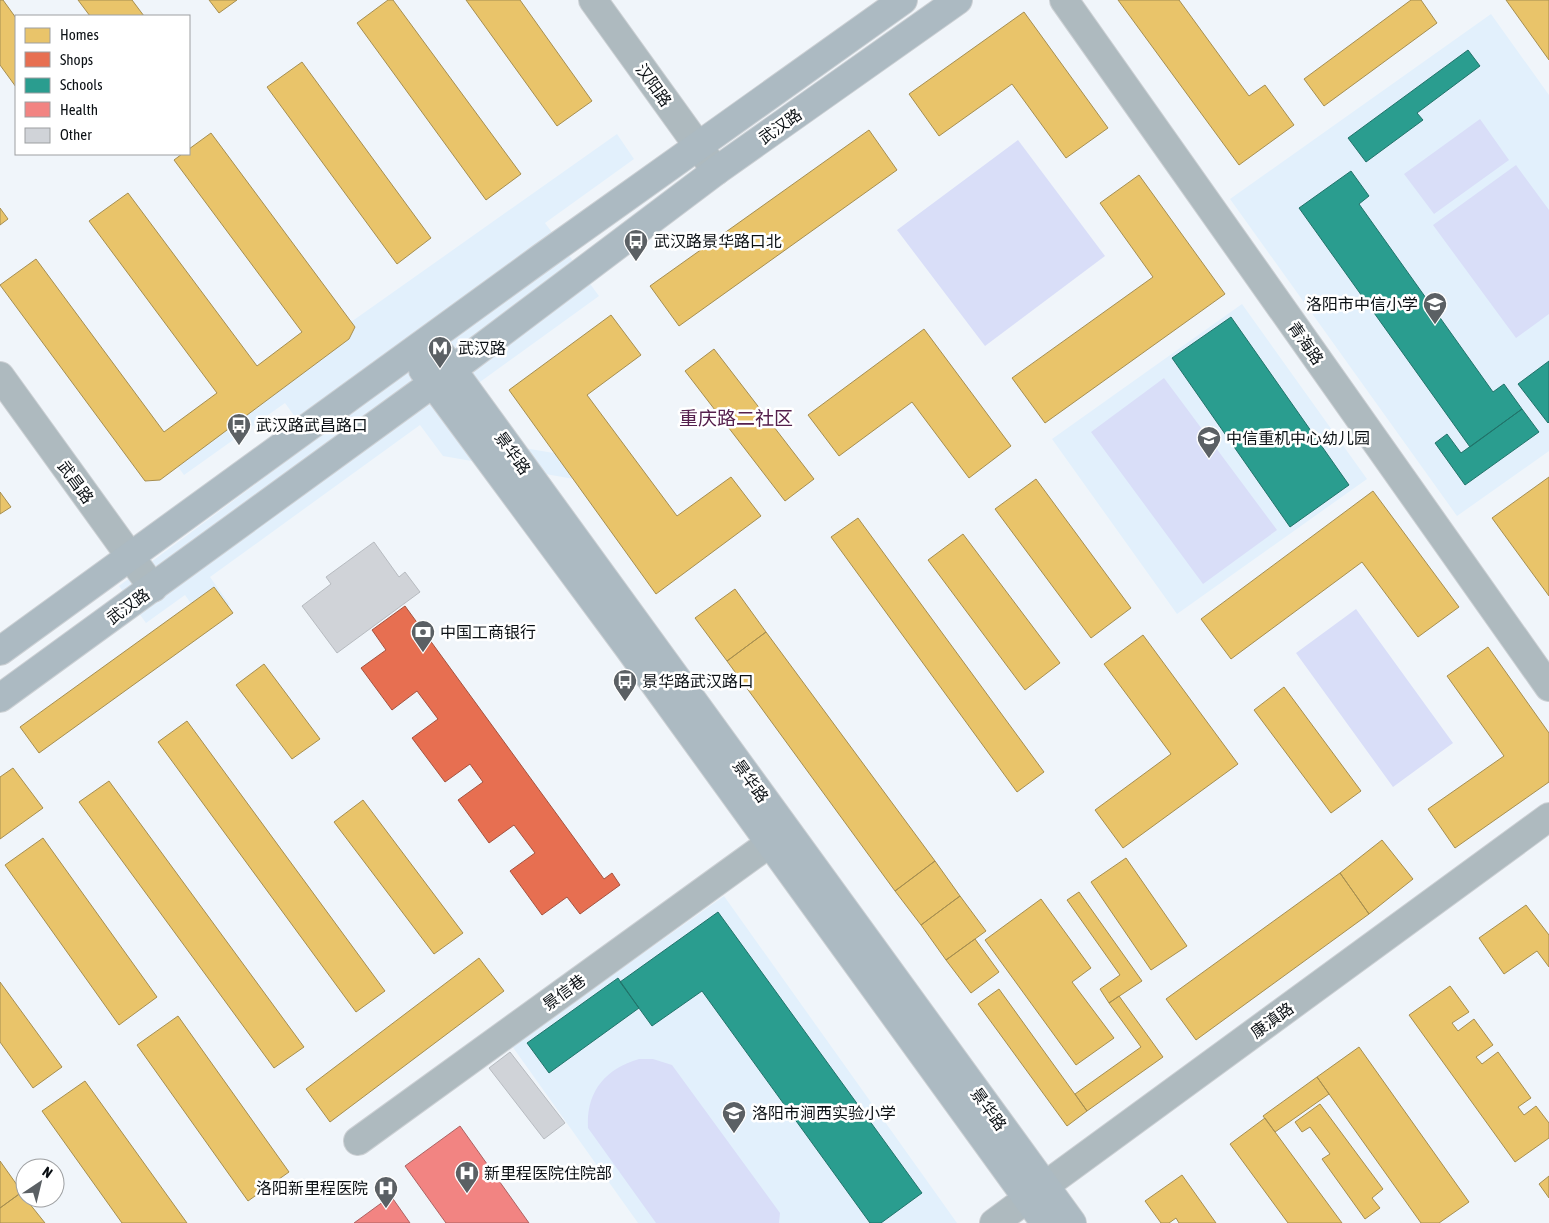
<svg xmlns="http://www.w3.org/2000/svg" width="1549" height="1223" viewBox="0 0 1549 1223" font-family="'Asap Condensed','Noto Sans SC',sans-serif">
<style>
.built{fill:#e2f0fc}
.green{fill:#d9def8}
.homes{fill:#e9c46a;stroke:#a68e50}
.shops{fill:#e76f51;stroke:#a5523f}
.schools{fill:#2a9d8f;stroke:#21736a}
.health{fill:#f28482;stroke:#ad6161}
.building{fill:#d0d3d8;stroke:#b7bbc0}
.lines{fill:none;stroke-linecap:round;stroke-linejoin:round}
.minor-casing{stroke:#ccd0d4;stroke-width:30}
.major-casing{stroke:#ccd0d4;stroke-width:30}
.minor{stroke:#aebabf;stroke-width:28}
.major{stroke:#acbac2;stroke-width:28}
.labels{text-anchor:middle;stroke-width:5;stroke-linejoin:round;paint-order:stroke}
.street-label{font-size:16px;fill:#0b1014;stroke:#fff}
.poi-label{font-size:16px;fill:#0b1014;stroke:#fff;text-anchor:start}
.quarter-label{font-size:19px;fill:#55204d;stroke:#fff}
</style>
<rect width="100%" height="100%" fill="#f0f5fa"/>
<path class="built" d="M1491 14 1549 95V451L1457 516 1230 199Z
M617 134 634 159 545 223 599 296 444 408 466 438 583 458 574 479 443 456 420 425 210 577 230 605 115 692 192 605 185 595 146 623 119 586 347 416 338 403 303 428 285 403 184 475 167 452Z
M1242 304 1367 479 1177 614 1052 439Z
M724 896 957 1223H638L512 1046Z"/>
<path class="green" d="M1480 119 1509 160 1434 214 1404 174Z
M1018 140 1105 256 985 346 897 230Z
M1516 165 1549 210V314L1516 338 1433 225Z
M1164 378 1277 530 1203 584 1091 432Z
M1356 609 1453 743 1393 787 1296 653Z
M639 1059H653L672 1065 780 1213 779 1223H656L588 1128C586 1093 604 1069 639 1059Z"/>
<path class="homes" d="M0 0H3L16 18V87L0 65Z
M78 0H132L144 16H90Z
M209 0H237L219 13Z
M388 0H393L521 174 486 200 357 23Z
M466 0H520L592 101 557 126Z
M1118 0H1179L1249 96 1265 85 1294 125 1239 165Z
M1411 0H1421L1437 23 1324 106 1304 79Z
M1506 0H1549V60Z
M1024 12 1108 128 1066 158 1012 84 939 136 909 94Z
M302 62 431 238 397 264 267 87Z
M869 130 897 170 679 326 650 286Z
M211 133 355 327 349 339 160 480 145 481 0 285 36 259 164 432 217 393 89 221 128 193 257 366 302 332 174 160 182 154H189V149Z
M1139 175 1225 294 1045 423 1012 378 1153 277 1100 203Z
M0 208 8 219 0 225Z
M611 315 641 355 587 395 677 516 731 477 761 516 656 594 509 390Z
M924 329 1011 446 969 478 912 402 839 456 808 415Z
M714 349 814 479 785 501 685 371Z
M1549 477V596L1492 518Z
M1036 479 1131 608 1091 638 995 509Z
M1373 491 1459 607 1418 637 1362 562 1231 659 1201 619Z
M0 492 11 507 0 514Z
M858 518 1044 772 1017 792 831 537Z
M963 534 1060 663 1025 690 928 560Z
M214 587 233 613 39 753 20 727Z
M735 589 766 632 727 661 695 618Z
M766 632 935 861 895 891 727 661Z
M1143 635 1238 764 1123 848 1095 810 1171 754 1104 664Z
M1488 647 1549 733V782L1455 848 1428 809 1504 756 1447 676Z
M264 664 320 739 292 759 236 685Z
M1284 687 1361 791 1331 813 1254 710Z
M187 721 385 991 356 1012 158 742Z
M13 768 43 808 0 839V777Z
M109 781 304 1047 274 1068 79 802Z
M363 800 463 933 434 954 334 822Z
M43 838 157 997 119 1025 5 865Z
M1382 840 1413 879 1369 914 1340 873Z
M1126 858 1187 946 1151 970 1091 882Z
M935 861 960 896 921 925 895 891Z
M1340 873 1369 914 1196 1040 1166 999Z
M1079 892 1142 981 1109 1003 1100 989 1120 975 1067 900Z
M960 896 986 931 946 960 921 925Z
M1041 899 1091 968 1072 982 1114 1038 1076 1065 985 940Z
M1526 905 1549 935V967L1537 951 1504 974 1479 938Z
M975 939 999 972 971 993 946 960Z
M479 958 504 991 330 1122 306 1089Z
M0 982 62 1067 33 1088 0 1042Z
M1450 986 1469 1012 1452 1023 1458 1031 1474 1019 1493 1045 1476 1057 1482 1064 1498 1052 1531 1098 1518 1107 1524 1115 1536 1106 1549 1123V1138L1515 1162 1409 1015Z
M999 989 1087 1111 1067 1126 978 1004Z
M1119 996 1163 1057 1087 1111 1075 1094 1141 1047 1109 1003Z
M178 1016 289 1172 248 1201 137 1045Z
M1359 1047 1469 1202 1439 1223H1421L1317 1077Z
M1317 1077 1329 1094 1275 1132 1263 1116Z
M85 1081 187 1223H122L42 1111Z
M1320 1104 1383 1189 1372 1198 1380 1208 1365 1219 1322 1159 1330 1154 1310 1127 1302 1132 1295 1122Z
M1265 1118 1275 1132 1342 1223H1288L1230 1144Z
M0 1161 22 1192 0 1208Z
M1182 1175 1216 1223H1179L1176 1218 1169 1223H1161L1145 1201Z
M1549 1176V1198L1539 1184Z
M22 1192 25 1198 45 1223H0V1208Z"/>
<path class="shops" d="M405 606 604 879 612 873 620 885 580 914 567 897 542 915 510 871 535 853 514 825 489 843 458 800 483 782 470 764 445 782 412 738 438 719 417 691 392 710 361 668 386 650 372 630Z"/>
<path class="schools" d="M1468 50 1480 66 1417 113 1423 120 1366 162 1348 138Z
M1351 171 1369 196 1359 204 1493 392 1504 384 1522 409 1470 447 1299 208Z
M1231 317 1349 485 1290 527 1172 358Z
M1549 361V422L1548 423 1518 384Z
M1522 409 1539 432 1465 485 1435 443 1447 434 1461 453Z
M718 912 922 1193 881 1223H870L702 991 652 1026 620 982Z
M618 978 639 1008 549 1073 527 1043Z"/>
<path class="health" d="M460 1126 529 1223H446L405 1166Z
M391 1196 410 1223H354Z"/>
<path class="building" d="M374 542 399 577 405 572 420 592 337 653 302 606 331 584 326 577Z
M510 1052 565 1123 544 1139 489 1068Z"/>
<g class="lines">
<g class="minor-casing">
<path id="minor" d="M593 0 716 171
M1064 0 1549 687
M0 376 153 588
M358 1141 770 843
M994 1223 1549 817"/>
</g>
<g class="major-casing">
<path id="major" d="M441 354 1072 1223
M423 370 628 647 1045 1223
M0 651 541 258 903 0
M0 698 469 357 716 171 958 0"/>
</g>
<use href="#minor" class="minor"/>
<use href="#major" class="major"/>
</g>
<defs>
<g id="bus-pin" transform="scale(1.25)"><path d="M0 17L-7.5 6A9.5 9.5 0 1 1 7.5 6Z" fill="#5b6064" stroke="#fff"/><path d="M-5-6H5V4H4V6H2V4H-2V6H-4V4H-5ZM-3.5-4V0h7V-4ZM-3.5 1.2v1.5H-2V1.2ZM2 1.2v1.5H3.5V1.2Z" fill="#fff"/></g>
<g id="school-pin" transform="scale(1.25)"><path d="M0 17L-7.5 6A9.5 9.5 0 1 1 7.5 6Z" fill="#5b6064" stroke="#fff"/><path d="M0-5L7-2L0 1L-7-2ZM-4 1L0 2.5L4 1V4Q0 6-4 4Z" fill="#fff"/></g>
<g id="metro-pin" transform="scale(1.25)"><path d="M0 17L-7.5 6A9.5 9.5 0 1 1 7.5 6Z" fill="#5b6064" stroke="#fff"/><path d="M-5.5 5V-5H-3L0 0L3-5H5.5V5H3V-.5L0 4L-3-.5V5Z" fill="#fff"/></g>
<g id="bank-pin" transform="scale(1.25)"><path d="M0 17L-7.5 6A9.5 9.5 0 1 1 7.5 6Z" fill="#5b6064" stroke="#fff"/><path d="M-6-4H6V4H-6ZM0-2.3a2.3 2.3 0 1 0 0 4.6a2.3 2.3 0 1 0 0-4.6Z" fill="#fff"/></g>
<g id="hospital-pin" transform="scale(1.25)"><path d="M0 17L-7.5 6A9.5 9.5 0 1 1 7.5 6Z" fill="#5b6064" stroke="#fff"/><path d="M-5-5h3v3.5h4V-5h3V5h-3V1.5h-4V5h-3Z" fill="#fff"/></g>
</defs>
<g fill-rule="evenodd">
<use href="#bus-pin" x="636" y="241"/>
<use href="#school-pin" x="1435" y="304"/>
<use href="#metro-pin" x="440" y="348"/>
<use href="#bus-pin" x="239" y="425"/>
<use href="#school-pin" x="1209" y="438"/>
<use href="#bank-pin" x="423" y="632"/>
<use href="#bus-pin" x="625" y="681"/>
<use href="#school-pin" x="734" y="1113"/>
<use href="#hospital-pin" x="467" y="1173"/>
<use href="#hospital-pin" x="386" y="1188"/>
</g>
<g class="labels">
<g class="street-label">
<text transform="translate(654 85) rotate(54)" y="6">汉阳路</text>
<text transform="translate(780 126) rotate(-35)" y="6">武汉路</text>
<text transform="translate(1306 343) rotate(55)" y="6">青海路</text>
<text transform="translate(513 453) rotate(54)" y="6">景华路</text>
<text transform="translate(76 482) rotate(54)" y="6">武昌路</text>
<text transform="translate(128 606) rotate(-36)" y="6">武汉路</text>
<text transform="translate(751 781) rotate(54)" y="6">景华路</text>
<text transform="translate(564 992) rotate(-36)" y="6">景信巷</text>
<text transform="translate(1272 1020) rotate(-36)" y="6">康滇路</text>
<text transform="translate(989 1109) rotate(54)" y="6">景华路</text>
</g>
<g class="poi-label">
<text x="654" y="247">武汉路景华路口北</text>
<text x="1418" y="310" text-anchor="end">洛阳市中信小学</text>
<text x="458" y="354">武汉路</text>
<text x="256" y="431">武汉路武昌路口</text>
<text x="1226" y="444">中信重机中心幼儿园</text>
<text x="440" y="638">中国工商银行</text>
<text x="642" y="687">景华路武汉路口</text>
<text x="752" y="1119">洛阳市涧西实验小学</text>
<text x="484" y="1179">新里程医院住院部</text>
<text x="368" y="1194" text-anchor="end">洛阳新里程医院</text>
</g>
<g class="quarter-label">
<text x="736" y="425">重庆路二社区</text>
</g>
</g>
<rect x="15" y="15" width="175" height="140" fill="#ffffff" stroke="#9d9fa1"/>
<rect x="25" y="28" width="25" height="15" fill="#e9c46a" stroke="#9d9fa1"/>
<text x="60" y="40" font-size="15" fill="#0b1014">Homes</text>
<rect x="25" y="52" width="25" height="15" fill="#e76f51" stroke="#9d9fa1"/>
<text x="60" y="65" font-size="15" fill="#0b1014">Shops</text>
<rect x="25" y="78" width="25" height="15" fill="#2a9d8f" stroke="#9d9fa1"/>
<text x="60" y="90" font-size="15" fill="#0b1014">Schools</text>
<rect x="25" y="102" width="25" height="15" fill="#f28482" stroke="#9d9fa1"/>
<text x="60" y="115" font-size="15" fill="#0b1014">Health</text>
<rect x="25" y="128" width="25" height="15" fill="#d0d3d8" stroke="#9d9fa1"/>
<text x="60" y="140" font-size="15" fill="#0b1014">Other</text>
<g transform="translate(40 1183) rotate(35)"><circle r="24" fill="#ffffff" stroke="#9d9fa1"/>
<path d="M0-4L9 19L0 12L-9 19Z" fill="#5b6064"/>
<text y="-8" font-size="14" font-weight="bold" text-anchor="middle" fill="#0b1014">N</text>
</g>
</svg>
